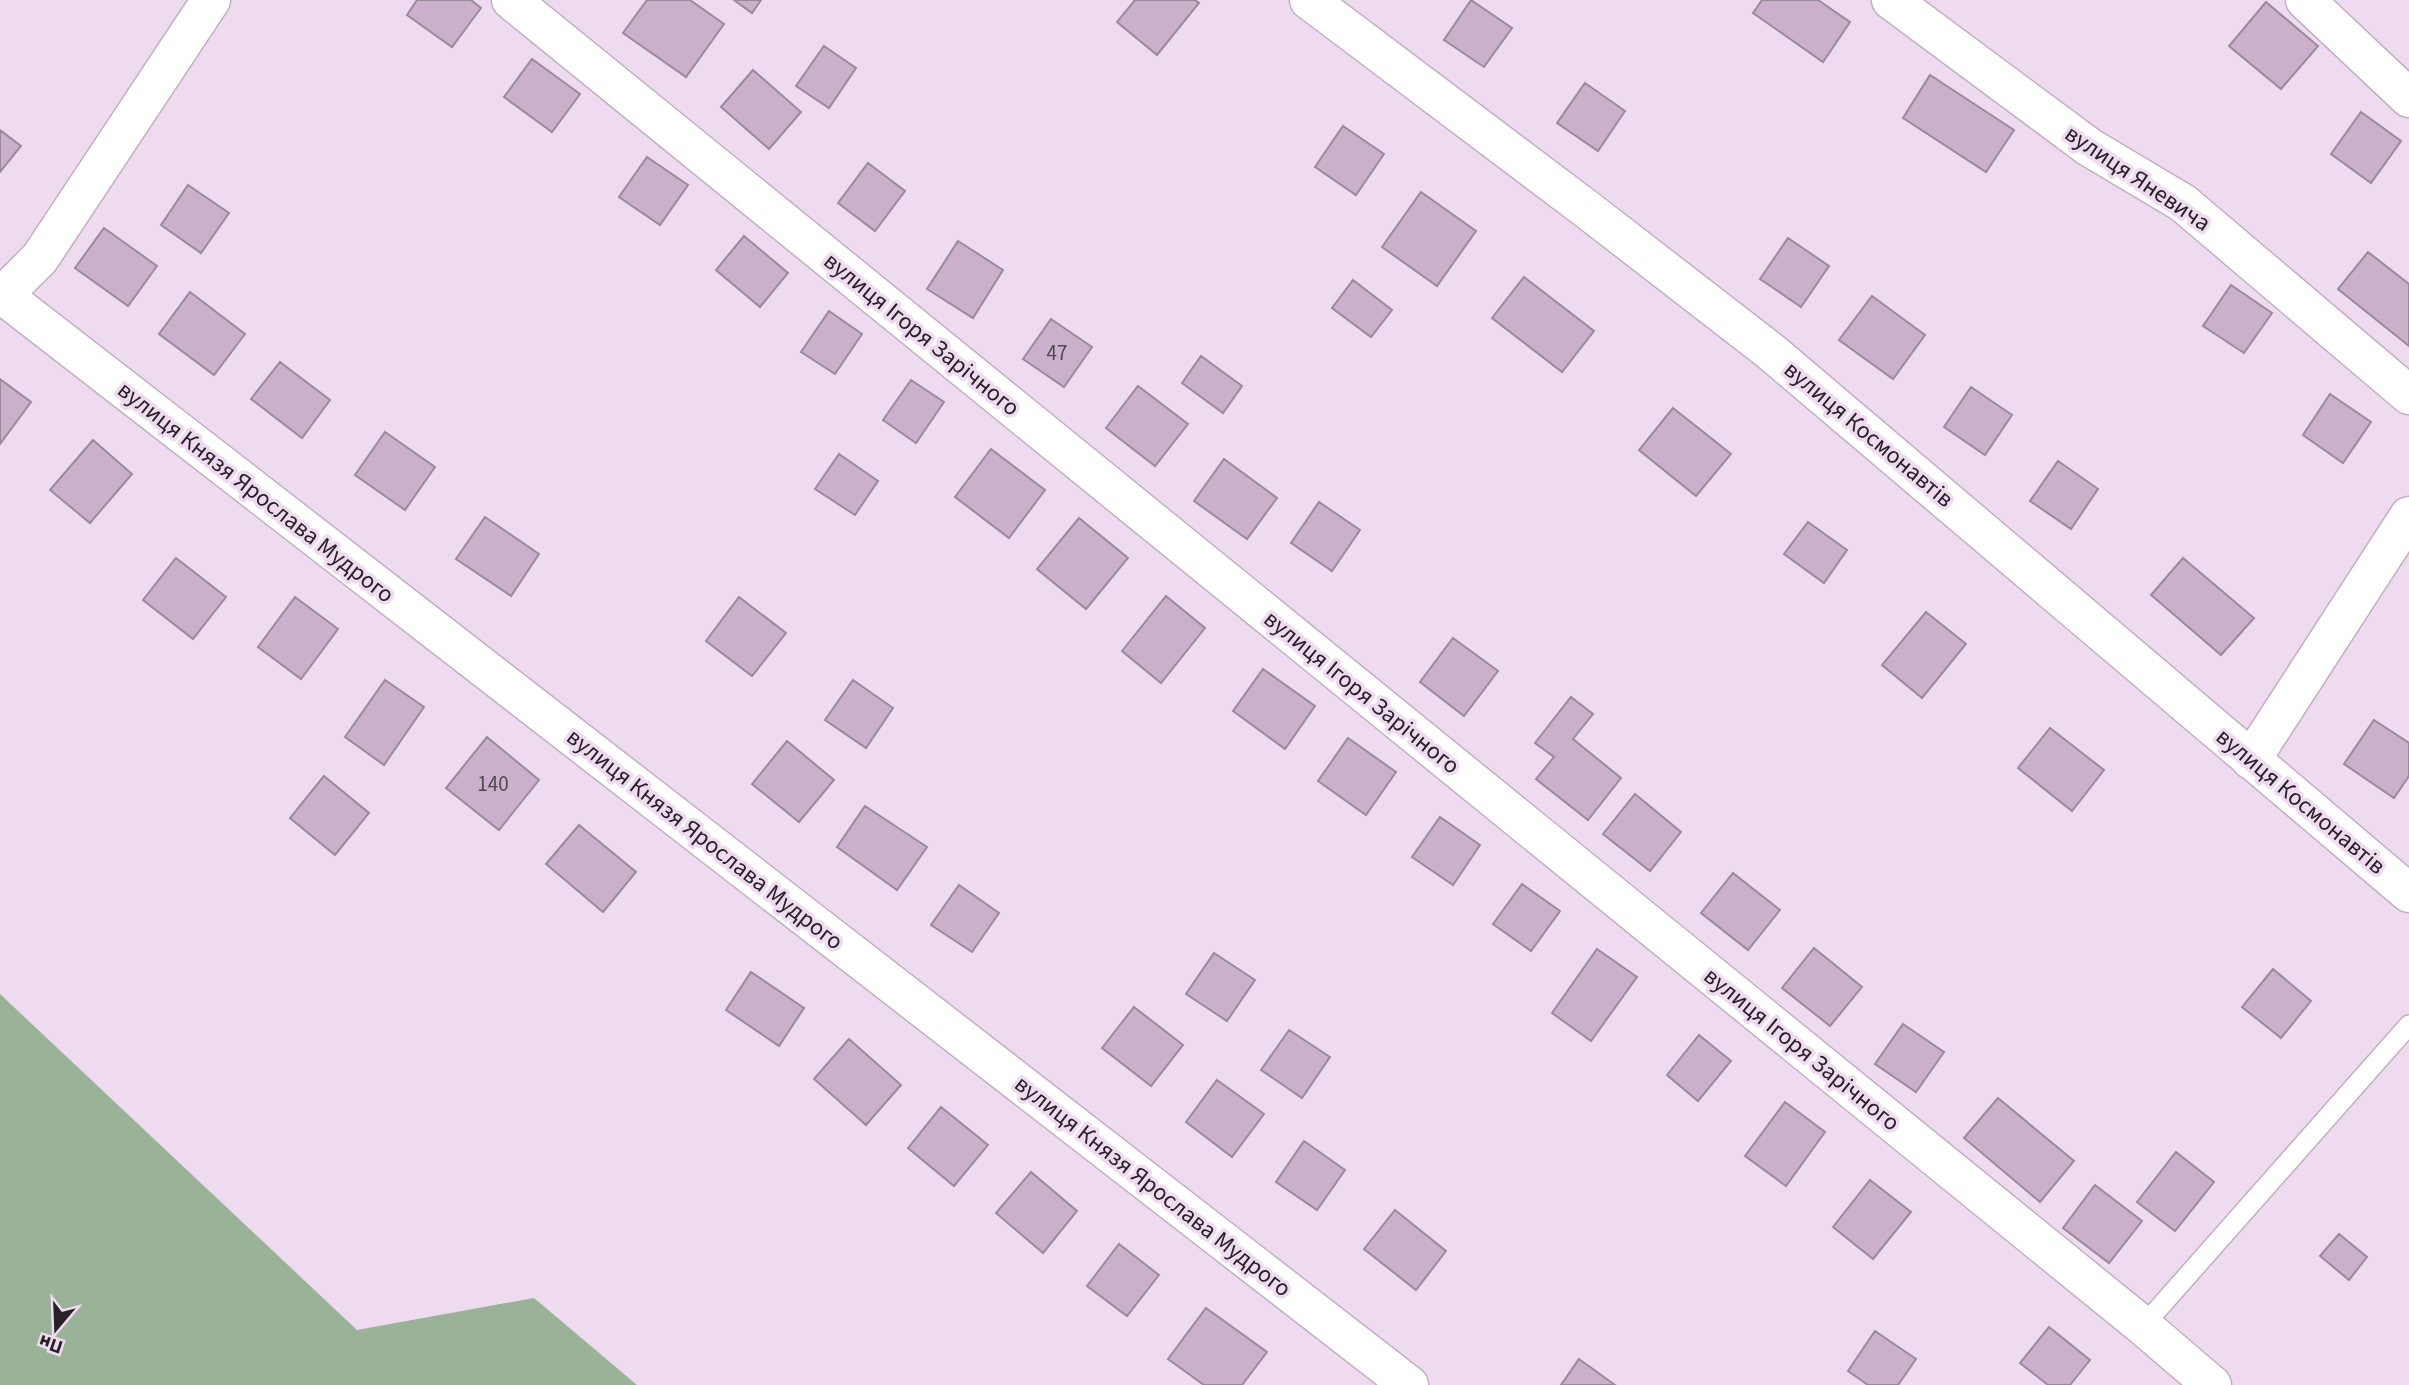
<svg xmlns="http://www.w3.org/2000/svg" width="2409" height="1385" viewBox="0 0 2409 1385" font-family="'Source Sans 3',sans-serif">
<style>
.forest{fill:#9ab297}
.building{fill:#cab0ca;stroke:#9c899c;stroke-width:2}
.lines{fill:none;stroke-linecap:round;stroke-linejoin:round}
.service-casing{stroke:#c2afc2;stroke-width:22}
.minor-casing{stroke:#c2afc2;stroke-width:41}
.service{stroke:#fff;stroke-width:19}
.minor{stroke:#fff;stroke-width:38}
.labels{text-anchor:middle;stroke-width:7;stroke-linejoin:round;paint-order:stroke}
.number-label{font-size:21px;fill:#504550}
.street-label{font-size:24px;fill:#282128;stroke:#efdbef}
</style>
<rect width="100%" height="100%" fill="#efdbef"/>
<path class="forest" d="M0 994 357 1330 534 1298 637 1385H0Z"/>
<path class="building" d="M417 0H471L481 8 452 47 407 15Z
M647 0H690L724 24 686 77 623 33Z
M734 0H761L752 13Z
M1135 0H1195L1199 3 1157 55 1117 22Z
M1471 0 1512 28 1484 67 1444 40Z
M1762 0H1818L1850 22 1823 62 1753 13Z
M2266 2 2318 46 2281 89 2229 46Z
M824 46 856 68 829 108 796 86Z
M532 59 580 94 552 132 504 97Z
M753 70 801 112 769 149 721 107Z
M1930 75 2014 130 1986 172 1903 118Z
M1585 83 1625 111 1598 151 1557 123Z
M2361 112 2401 141 2371 183 2331 154Z
M1343 126 1384 154 1356 195 1315 167Z
M0 130 21 146 0 172Z
M647 157 688 185 660 225 619 197Z
M868 163 905 191 875 231 838 203Z
M188 185 229 213 201 253 161 225Z
M1421 192 1476 231 1437 286 1382 247Z
M104 228 157 266 128 306 75 268Z
M744 236 788 273 760 307 716 270Z
M1788 238 1829 266 1801 307 1760 279Z
M958 241 1003 270 973 318 927 289Z
M2368 252 2409 284V346L2338 289Z
M1524 277 1594 331 1562 372 1492 318Z
M1353 280 1392 310 1371 337 1332 308Z
M2231 285 2272 313 2244 353 2203 326Z
M190 292 245 334 214 375 159 334Z
M1872 296 1925 335 1893 379 1839 340Z
M829 311 862 334 835 374 801 352Z
M1051 319 1092 347 1064 387 1023 359Z
M1201 356 1242 386 1223 413 1182 383Z
M280 362 330 400 302 438 251 399Z
M0 379 31 402 0 444Z
M911 380 944 402 916 443 883 420Z
M1138 386 1188 424 1155 466 1106 428Z
M1971 387 2012 415 1985 455 1944 427Z
M2330 394 2371 422 2343 463 2303 435Z
M1673 408 1731 454 1696 496 1639 450Z
M385 432 435 467 405 510 355 475Z
M93 440 132 474 90 523 50 490Z
M991 449 1045 490 1009 538 955 497Z
M839 454 878 481 855 515 815 489Z
M1224 459 1277 498 1247 539 1194 501Z
M2058 461 2098 489 2071 529 2030 501Z
M1319 502 1360 530 1332 571 1291 543Z
M485 517 539 554 511 596 456 559Z
M1079 518 1128 558 1086 609 1037 569Z
M1808 522 1847 550 1824 583 1784 554Z
M176 558 226 597 193 639 143 600Z
M2183 558 2254 618 2221 655 2151 595Z
M1166 596 1205 628 1161 683 1122 651Z
M295 597 338 629 301 679 258 647Z
M739 597 786 633 752 676 706 641Z
M1926 612 1966 644 1922 698 1882 665Z
M1453 638 1498 671 1464 716 1420 682Z
M1263 669 1315 706 1285 749 1233 711Z
M385 680 424 707 384 765 345 737Z
M853 680 893 708 866 748 825 720Z
M1571 697 1593 714 1573 739 1621 778 1588 820 1536 779 1554 757 1535 743Z
M2374 720 2409 743V776L2394 798 2344 764Z
M2050 728 2104 770 2072 811 2018 768Z
M487 737 539 780 499 830 446 788Z
M1348 738 1396 772 1366 815 1318 781Z
M787 741 834 780 799 822 752 784Z
M324 776 369 813 335 855 290 818Z
M1635 794 1681 832 1650 871 1603 834Z
M865 806 927 847 897 890 837 847Z
M1440 817 1480 845 1453 885 1412 857Z
M579 825 636 872 603 912 546 864Z
M1733 873 1780 910 1748 950 1701 913Z
M1522 884 1560 911 1531 951 1493 924Z
M959 885 999 913 972 952 931 925Z
M1814 948 1862 987 1830 1026 1782 988Z
M1597 949 1637 977 1591 1041 1552 1013Z
M1214 953 1255 980 1227 1021 1186 994Z
M2273 969 2311 1001 2281 1038 2242 1007Z
M751 972 804 1008 779 1046 726 1010Z
M1134 1007 1183 1045 1151 1086 1102 1048Z
M1903 1024 1944 1052 1916 1092 1875 1064Z
M1289 1030 1330 1057 1302 1098 1261 1070Z
M1699 1035 1731 1061 1698 1101 1667 1075Z
M849 1039 901 1085 866 1125 814 1079Z
M1217 1080 1264 1114 1232 1157 1186 1122Z
M1998 1098 2074 1161 2040 1202 1964 1138Z
M1785 1102 1825 1132 1786 1186 1745 1156Z
M941 1107 988 1145 954 1186 908 1148Z
M1304 1141 1345 1170 1317 1210 1276 1182Z
M2176 1152 2214 1182 2175 1231 2137 1202Z
M1031 1172 1077 1211 1043 1253 996 1213Z
M1870 1180 1911 1212 1873 1259 1833 1227Z
M2095 1185 2142 1221 2109 1263 2063 1228Z
M1395 1210 1446 1251 1416 1290 1364 1249Z
M2339 1234 2367 1257 2349 1280 2320 1256Z
M1119 1244 1159 1275 1127 1316 1087 1286Z
M1206 1308 1267 1352 1242 1385H1204L1168 1359Z
M2049 1327 2090 1360 2070 1385H2048L2020 1363Z
M1875 1331 1916 1359 1898 1385H1868L1848 1371Z
M1579 1359 1615 1385H1561Z"/>
<g class="lines">
<g class="service-casing">
<path id="service" d="M2143 1326 2409 1025"/>
</g>
<g class="minor-casing">
<path id="minor" d="M511 0 2143 1326 2212 1385
M1309 0 1589 211 1770 351 2409 893
M1891 0 2089 147 2183 203 2409 395
M2305 0 2409 98
M0 293 1409 1385
M3 295 40 258 211 0
M2251 760 2409 516"/>
</g>
<use href="#service" class="service"/>
<use href="#minor" class="minor"/>
</g>
<g class="labels">
<g class="number-label">
<text x="1057" y="360">47</text>
<text x="493" y="791">140</text>
</g>
<g class="street-label">
<text transform="translate(2138 178) rotate(34)" y="8">вулиця Яневича</text>
<text transform="translate(922 334) rotate(39)" y="8">вулиця Ігоря Зарічного</text>
<text transform="translate(1869 434) rotate(40)" y="8">вулиця Космонавтів</text>
<text transform="translate(256 492) rotate(38)" y="8">вулиця Князя Ярослава Мудрого</text>
<text transform="translate(1362 692) rotate(39)" y="8">вулиця Ігоря Зарічного</text>
<text transform="translate(2301 801) rotate(40)" y="8">вулиця Космонавтів</text>
<text transform="translate(705 839) rotate(38)" y="8">вулиця Князя Ярослава Мудрого</text>
<text transform="translate(1802 1049) rotate(39)" y="8">вулиця Ігоря Зарічного</text>
<text transform="translate(1153 1186) rotate(38)" y="8">вулиця Князя Ярослава Мудрого</text>
</g>
</g>
<g transform="translate(56 1329) rotate(199)" stroke="#efdbef" stroke-width="5" paint-order="stroke">
<path d="M0-5L12 26L0 18L-12 26Z" fill="#282128"/>
<text y="-10" font-size="19" font-weight="bold" text-anchor="middle" fill="#282128">Пн</text>
</g>
</svg>
